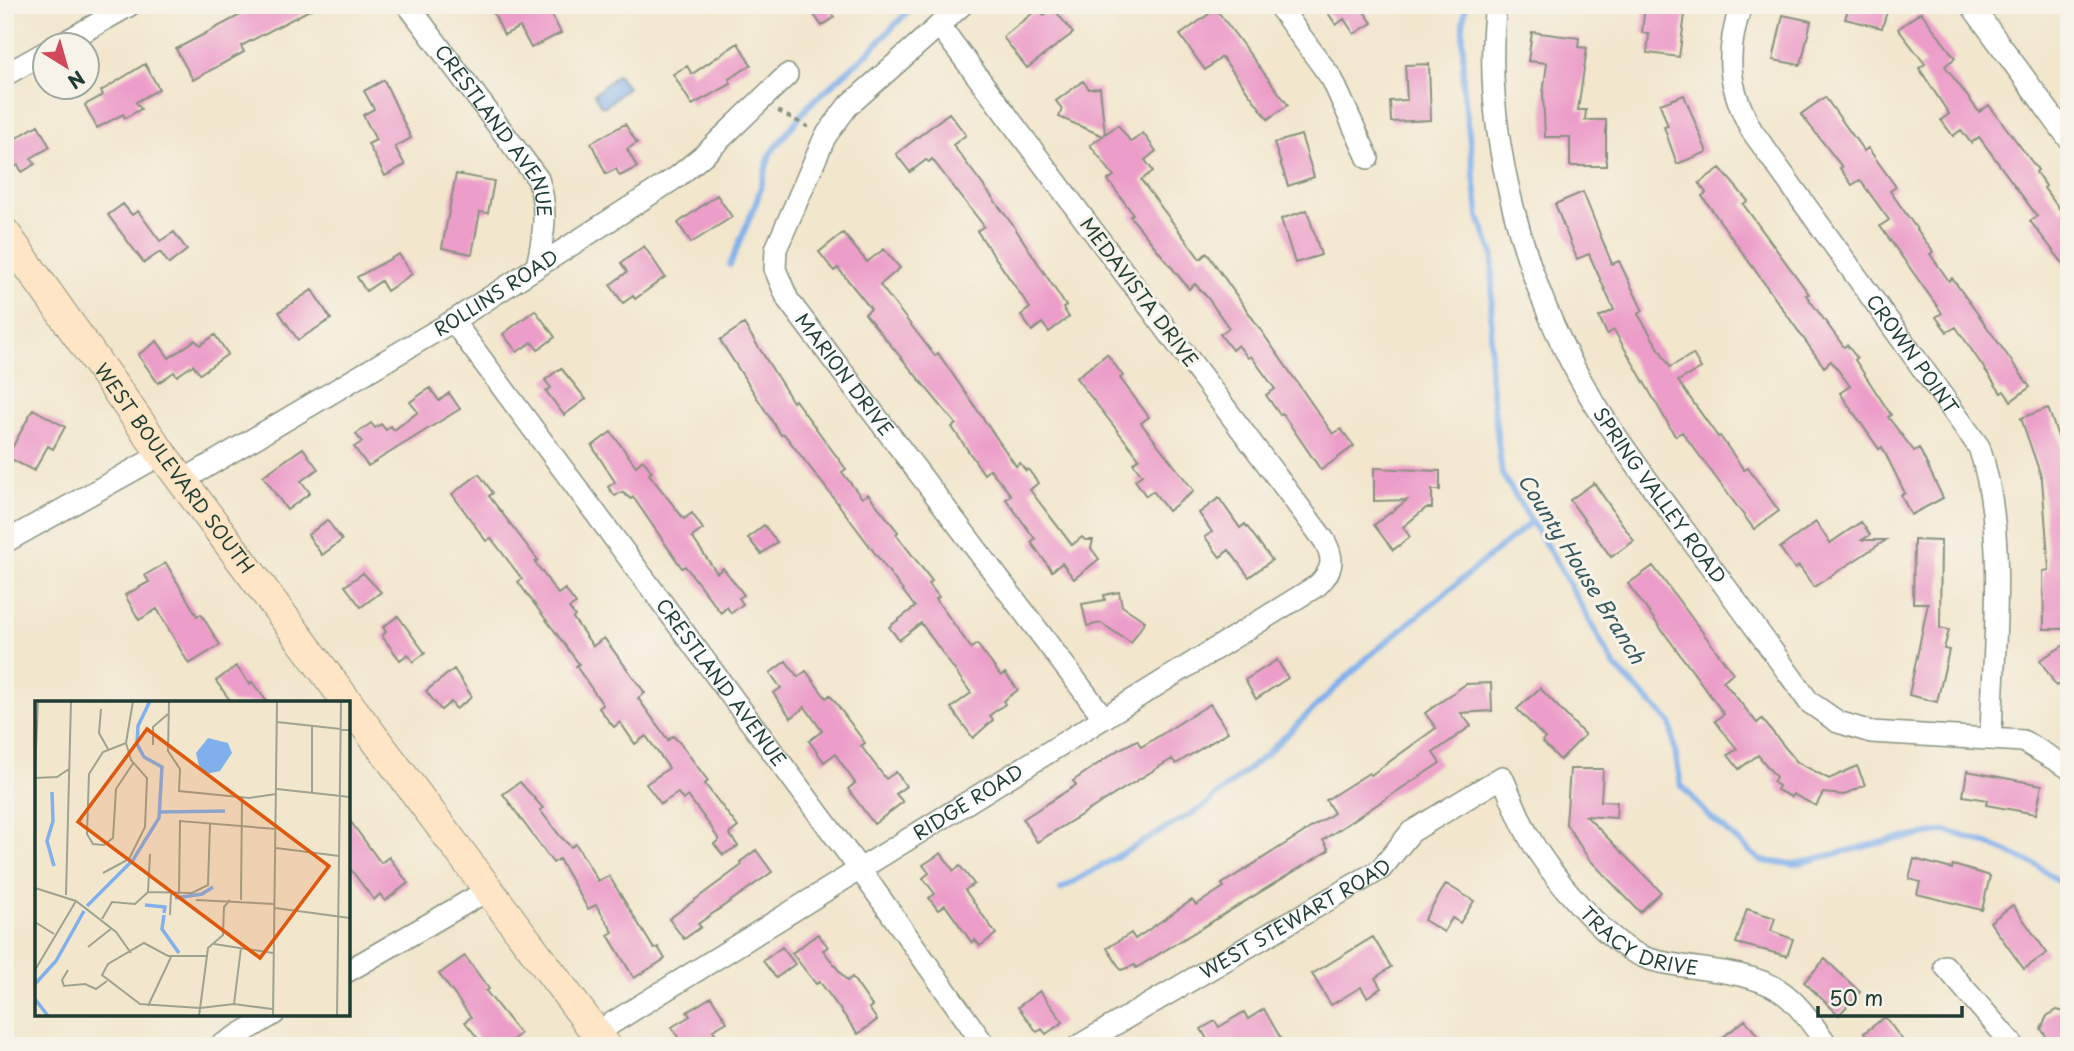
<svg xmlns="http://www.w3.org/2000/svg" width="2074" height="1051" viewBox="0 0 2074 1051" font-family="'Playpen Sans',sans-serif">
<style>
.water{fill:#80b0eb;stroke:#507690;stroke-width:2}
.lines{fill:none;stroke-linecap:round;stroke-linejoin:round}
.stream{stroke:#80b0eb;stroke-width:6}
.building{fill:#ec9dc9}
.street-casing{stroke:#889280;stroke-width:24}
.secondary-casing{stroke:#889280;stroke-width:32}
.path{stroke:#889280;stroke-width:3.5;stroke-dasharray:5 5;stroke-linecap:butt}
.street{stroke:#fff;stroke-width:21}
.secondary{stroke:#fde5c5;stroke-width:30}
.labels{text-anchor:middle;stroke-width:6;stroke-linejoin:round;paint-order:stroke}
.street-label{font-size:19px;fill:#1f3d34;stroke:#f7f3e8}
.water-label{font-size:21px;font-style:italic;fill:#375a62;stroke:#f7f3e8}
.inset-river{fill:none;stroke:#80b0eb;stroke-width:3.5}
.inset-road{fill:none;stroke:#9ea290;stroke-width:2}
.view{fill:#de580e;fill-opacity:0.15;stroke:#de580e;stroke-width:3.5}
.inset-edge{fill:none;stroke:#1f3d34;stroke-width:3.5}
</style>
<rect width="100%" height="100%" fill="#f7f3e8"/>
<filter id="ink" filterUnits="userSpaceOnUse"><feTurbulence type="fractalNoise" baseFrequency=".0143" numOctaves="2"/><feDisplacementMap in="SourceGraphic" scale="14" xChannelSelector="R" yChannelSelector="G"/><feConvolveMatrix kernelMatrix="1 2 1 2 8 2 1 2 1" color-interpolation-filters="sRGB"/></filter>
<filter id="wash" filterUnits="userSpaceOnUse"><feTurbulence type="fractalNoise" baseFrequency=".00686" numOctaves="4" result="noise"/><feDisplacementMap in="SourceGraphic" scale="28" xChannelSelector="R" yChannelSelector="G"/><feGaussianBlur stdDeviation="1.57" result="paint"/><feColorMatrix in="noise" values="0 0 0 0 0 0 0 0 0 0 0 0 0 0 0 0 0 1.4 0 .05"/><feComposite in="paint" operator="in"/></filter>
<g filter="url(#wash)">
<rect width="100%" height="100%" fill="#f2e6cd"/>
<path class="water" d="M617 75 628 87 606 106H601L594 94Z
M1440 1038 1469 1046H1404L1416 1040Z"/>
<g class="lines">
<path class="stream" d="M1466 5 1463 23V84L1479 217 1493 254 1490 375 1502 474 1558 564 1615 667 1670 722 1681 785 1708 815 1761 861 1794 864 1891 840 1947 831 1994 846 2038 866 2069 890
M730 265 757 200 770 154 809 105 870 51 914 5
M1061 889 1203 807 1264 756 1368 657 1531 522"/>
</g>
<g id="blocks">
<path class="building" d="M259 5H319L241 46 244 52 193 80 176 49Z
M512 5H547L561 33 531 48 520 27 504 35 494 14Z
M807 5H825L834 17 822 26Z
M1323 5H1363L1361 7 1372 23 1354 34 1344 19 1336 25Z
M1645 5 1686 8 1679 57 1647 53 1649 34 1642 33Z
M1849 5H1889L1882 28 1845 19Z
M1039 8 1044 15 1053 8 1073 33 1027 68 1003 37Z
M1216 9 1288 105 1268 119 1222 57 1205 70 1180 35Z
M1921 12 1955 58 1945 66 1979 112 1989 105 2038 170 2036 172 2046 186 2044 188 2061 211 2069 206V271L2030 221 2037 216 1979 137 1971 143 1961 130 1953 136 1941 120 1949 114 1919 68 1925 64 1898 29Z
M1783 15 1811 21 1801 65 1773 60Z
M1532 32 1579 38 1578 47 1587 48 1578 110H1586L1585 120H1606V166H1570V137H1545L1543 94 1547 63 1528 61Z
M738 43 751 65 729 79 731 84 692 105 673 74 687 66 692 74Z
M145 64 159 89 136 102 141 109 125 118 123 114 97 128 85 105 103 95 101 91Z
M1429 64 1431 120 1391 122 1390 101 1407 100 1405 65Z
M384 80 411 138 395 147 405 165 385 176 368 144 376 140 363 115 374 109 364 91Z
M1083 81 1089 89 1100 88 1105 134 1118 125 1131 142 1143 133 1156 151 1145 160 1153 171 1141 180 1200 259 1207 253 1333 434 1341 429 1354 446 1321 470 1282 413 1280 415 1266 395 1275 389 1251 356 1248 358 1238 345 1232 350 1220 334 1229 328 1207 297 1195 284 1189 289 1130 216 1133 214 1108 180 1114 176 1090 145 1103 136 1059 117 1062 109 1056 101Z
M1684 95 1707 152 1677 164 1664 127 1668 126 1660 104Z
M1825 97 1864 151 1868 148 1896 187 1890 191 1933 252 1930 254 1949 281 1952 278 2030 387 2011 401 2004 391 2001 393 1956 327 1947 332 1936 317 1942 313 1880 226 1889 220 1860 180 1852 185 1840 168 1842 167 1801 114Z
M949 113 966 135 953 145 1015 228 1066 306 1063 308 1069 317 1049 332 1042 323 1032 331 1021 315 1030 308 977 231 984 226 932 159 929 162 926 160 910 172 896 154Z
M625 124 637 143 627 149 637 167 620 176 616 169 606 174 591 143Z
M38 125 50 147 31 158 35 164 22 172 18 165 5 172V145Z
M1301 135 1314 177 1288 186 1274 143Z
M1720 168 1748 201 1743 204 1809 294 1806 295 1844 347 1847 345 1857 358 1855 360 1891 415 1888 417 1914 451 1919 448 1943 498 1911 515 1901 495 1905 493 1882 447 1879 449 1840 393 1850 386 1831 361 1824 367 1702 196 1706 193 1699 183Z
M456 174 494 181 488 213 480 212 472 254 442 248Z
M1583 192 1612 264 1619 261 1643 311 1638 314 1670 367 1693 354 1701 368 1678 381 1718 437 1720 436 1744 470 1748 468 1779 511 1754 529 1682 432 1675 436 1614 330 1607 334 1599 317 1614 310 1589 254 1577 259 1555 204Z
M717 195 732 217 691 243 678 223Z
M123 204 132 215 138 211 160 241 174 232 187 250 169 264 160 252 144 263 108 215Z
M1307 210 1321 255 1295 263 1281 219Z
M843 233 867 262 884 249 900 268 880 285 935 356 938 353 1016 466 1020 463 1026 471 1028 469 1038 483 1030 490 1072 545 1082 537 1085 540H1093L1091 548 1099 559 1074 579 1062 563 1052 571 1031 542 1035 539 1006 499 1011 495 990 469 984 474 952 427 956 424 865 314 871 309 838 268 834 271 819 252Z
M644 246 665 277 635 299 633 296 623 303 610 285 627 272 621 263Z
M399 254 412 274 387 291 381 281 366 291 357 277Z
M312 290 331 319 298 340 279 312Z
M535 310 555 337 538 350 532 342 517 352 503 334Z
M744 324 793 402 795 400 846 469 842 472 862 498 868 494 898 532 896 534 932 581 929 584 939 597 936 599 971 648 977 644 1001 676 1005 673 1018 690 1003 701 1005 704 990 715 993 720 973 738 951 708 971 693 921 623 899 640 889 627 915 607 836 501 784 434 781 435 720 340Z
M215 335 228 354 200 374 193 365 177 376 174 372 158 383 138 355 157 341 169 358 195 340 200 345Z
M1107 354 1123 376 1120 378 1149 417 1141 423 1194 491 1168 511 1153 491 1146 496 1135 480 1142 475 1133 463 1139 458 1076 378Z
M561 368 586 399 564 415 546 391 551 388 545 380Z
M430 388 439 401 449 393 460 409 368 466 354 447 362 442 356 434 371 423 375 428 381 424 386 430 391 426 394 430 418 412 410 402Z
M2048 408 2069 468V629H2044L2043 571 2049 570 2042 479 2021 418Z
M33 409 65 427 53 449 48 446 34 471 7 457Z
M611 432 636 466 643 460 652 472 649 474 684 519 692 513 703 529 692 537 717 573 723 568 744 595 739 598 743 604 731 613 727 607 721 613 685 566 682 568 633 497 631 499 622 492 615 496 608 487 615 482 592 446Z
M303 448 318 469 301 481 310 493 287 510 263 476Z
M1374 468 1440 471V490H1432V508H1426L1403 527 1410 537 1393 550 1374 525 1407 500 1374 501Z
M479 474 493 493 489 496 538 560 535 562 558 594 565 589 576 604 569 608 575 616 573 618 593 646 604 638 645 693 638 698 668 740 673 736 680 743 708 781 705 784 738 827 729 834 738 846 723 855 714 844 719 840 711 827 688 796 683 800 678 793 661 804 646 784 669 768 646 736 635 744 620 722 614 727 608 720 599 708 603 705 576 666 579 664 518 582 522 579 491 538 486 541 452 494Z
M1594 483 1634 541 1611 557 1570 500Z
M1219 498 1240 528 1245 524 1272 560 1249 577 1229 550 1220 557 1205 537 1212 532 1199 513Z
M327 520 342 540 322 555 308 535Z
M1816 522 1830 543 1861 522 1870 535 1862 540H1886L1814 587 1799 566 1795 569 1780 548Z
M764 525 777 542 761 554 748 538Z
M1914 540 1941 541 1940 628 1949 630 1944 649 1949 650 1937 702 1909 695 1928 603H1913Z
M166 563 197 616 201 614 220 645 189 664 157 609 139 620 125 595 149 582 145 575Z
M1653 566 1733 673 1723 681 1757 723 1762 719 1797 762 1829 779 1857 766 1865 785 1844 795 1823 793 1816 806 1793 794 1791 797 1777 790 1779 786 1773 782 1776 777 1758 755 1739 769 1728 755 1737 749 1715 721 1724 714 1628 584Z
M363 573 381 592 361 607 345 586Z
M1119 592 1122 606 1145 621 1131 643 1101 623 1087 626 1082 604 1105 600 1104 595Z
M398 616 425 653 413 662 408 654 400 660 382 636 386 632 383 627Z
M2069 642V679L2056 686 2040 660Z
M1277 660 1288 678 1256 699 1245 680Z
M786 661 798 677 806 671 826 698 830 695 865 743 861 746 886 779 896 772 906 786 896 794 903 802 874 824 848 789 855 783 835 754 824 762 809 741 822 731 805 707 791 718 773 693 781 688 770 673Z
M236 666 250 684 252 682 268 703H232L216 681Z
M454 669 472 697 456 709 451 702 441 710 426 691Z
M1491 683 1492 711 1461 713 1471 726 1433 753 1440 763 1323 840 1329 850 1136 968 1135 965 1121 970 1107 948 1131 933 1135 939 1192 900 1196 905 1224 887 1222 884 1334 813 1326 800 1369 773 1371 775 1436 728 1425 713 1466 684Z
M1540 688 1585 735 1560 760 1542 741 1545 738 1517 709Z
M1210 704 1228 732 1176 764 1172 759 1037 842 1023 819 1076 785 1073 781 1118 750 1137 740 1141 747Z
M1570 769H1603L1601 801 1617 802 1616 818 1586 816 1661 892 1640 912 1588 858 1566 824Z
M1967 771 2042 785 2036 814 1986 805 1987 800 1963 796Z
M520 782 543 808 540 810 560 836 571 847 576 844 598 881 609 876 654 949 658 947 665 959 634 978 608 935 613 932 596 905 588 909 559 859 553 863 503 794Z
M348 818 381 863 389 857 408 883 385 901 380 894 374 900 348 866Z
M756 850 772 872 698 924 701 927 684 939 669 919 742 865 740 862Z
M941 853 954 871 960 866 974 884 965 890 996 934 980 946 975 940 972 943 945 905 938 910 929 898 935 894 923 878 929 873 923 865Z
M1914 859 1952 869 1953 865 1990 876 1982 910 1917 894 1920 882 1909 879Z
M1446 884 1474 901 1460 923 1452 918 1444 932 1424 920Z
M2013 905 2047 953 2024 969 1990 922Z
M1747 909 1775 918 1771 931 1793 939 1787 956 1736 943Z
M818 934 828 947 823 950 847 981 852 977 872 1006 869 1008 877 1020 858 1034 820 982 816 984 792 953Z
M1373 937 1391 967 1375 978 1381 988 1367 997 1361 987 1331 1005 1312 974Z
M782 947 795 964 776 978 763 961Z
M465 956 489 989 486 991 520 1034 505 1046H484L465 1022 471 1017 439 974Z
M1825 959 1860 992 1839 1015 1804 982Z
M1040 991 1063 1022 1046 1034 1042 1029 1037 1032 1018 1007Z
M711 997 727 1022 713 1030 723 1046H683L672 1027 690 1016 687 1012Z
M1264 1009 1281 1039 1269 1046H1211L1201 1029 1215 1021 1219 1027 1244 1012 1248 1019Z
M2057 1010 2069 1013V1046H2053L2041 1029 2047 1016Z
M1885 1017 1907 1046H1873L1864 1033Z
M1745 1020 1766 1046H1712Z"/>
</g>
</g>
<g filter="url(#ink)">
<use href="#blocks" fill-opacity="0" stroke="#889280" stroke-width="2"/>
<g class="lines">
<g class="street-casing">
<g id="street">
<path id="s1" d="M408 5 538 179C548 209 544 235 537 266"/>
<path id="s2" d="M962 5 847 107 825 137 776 249 775 269 788 300 1104 718"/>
<path d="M1278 5 1332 79 1368 158"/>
<path id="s3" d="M1496 5C1480 130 1526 289 1590 396 1615 438 1646 478 1675 518 1720 579 1765 640 1809 702L1838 722 1871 732 2023 741 2069 768"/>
<path id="s4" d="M1741 5C1725 55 1727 85 1752 131L1979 447C2008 532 1993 647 1991 738"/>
<path d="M1971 5 2069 139"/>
<path d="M58 46 130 5"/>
<path d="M5 75 46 52"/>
<path id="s5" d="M453 321 861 871 985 1046"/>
<path id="s6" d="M182 481 453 321 677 177 706 153 787 75"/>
<path d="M5 542 162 454"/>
<path d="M1945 966 2014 1046"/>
<path d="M348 971 488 890"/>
<path id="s7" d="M596 1033 1318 585C1333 570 1335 559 1324 540L939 25"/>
<path d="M220 1046 274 1014"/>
<path id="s8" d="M1078 1046 1381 869 1411 832 1502 777C1511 796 1518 817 1528 835 1548 873 1609 947 1649 959 1688 971 1745 968 1779 990 1799 1003 1814 1027 1828 1046"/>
</g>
</g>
<g class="secondary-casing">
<g id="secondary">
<path id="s9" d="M5 233 162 454 348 703"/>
<path d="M348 703 606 1046"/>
</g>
</g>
<path class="path" d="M778 111 808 127"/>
<use href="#street" class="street"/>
<use href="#secondary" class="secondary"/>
</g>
</g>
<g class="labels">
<g class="street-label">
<text dy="7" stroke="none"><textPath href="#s1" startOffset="154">CRESTLAND AVENUE</textPath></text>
<text transform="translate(1139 292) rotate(53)" y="7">MEDAVISTA DRIVE</text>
<text dy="7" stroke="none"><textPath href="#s6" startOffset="366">ROLLINS ROAD</textPath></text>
<text dy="7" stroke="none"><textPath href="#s4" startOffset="406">CROWN POINT</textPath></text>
<text dy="7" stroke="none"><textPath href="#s2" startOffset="460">MARION DRIVE</textPath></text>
<text dy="7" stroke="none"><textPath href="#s9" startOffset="290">WEST BOULEVARD SOUTH</textPath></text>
<text dy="7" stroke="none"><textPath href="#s3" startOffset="530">SPRING VALLEY ROAD</textPath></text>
<text dy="7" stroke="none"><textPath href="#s5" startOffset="450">CRESTLAND AVENUE</textPath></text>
<text dy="7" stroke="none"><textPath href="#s7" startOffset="438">RIDGE ROAD</textPath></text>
<text dy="7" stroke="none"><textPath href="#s8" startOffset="252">WEST STEWART ROAD</textPath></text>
<text dy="7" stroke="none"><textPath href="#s8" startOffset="728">TRACY DRIVE</textPath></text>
</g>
<g class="water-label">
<text transform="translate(1581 569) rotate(58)" y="7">County House Branch</text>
</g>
</g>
<g transform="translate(35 701)">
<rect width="315" height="315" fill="#f2e6cd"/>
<path d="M173 37 193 42 197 52 185 70 171 73 165 69 161 52Z" fill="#80b0eb"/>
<path class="inset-river" d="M17 91 18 120 12 140 19 165M125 111 190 110M140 197 167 193 178 186M110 204 130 206 129 212M52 205 98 159 124 117 127 66 109 56 102 43 103 25 115 0M129 214 127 228 144 252M0 283 21 260 49 210M0 298 13 315"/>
<path class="inset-road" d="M134 0 133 50 145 68 144 90 214 97 241 93M66 8 64 32 73 48M242 21 315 29M91 42 68 51 54 73 52 133 58 143 69 144 78 137 81 88 99 61M118 44V26L133 13M0 73 3 0M0 77 22 76 34 68M242 88 315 96M277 92V25M241 147 304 155M68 172 94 158 110 126 112 77 96 59 91 42 98 0M0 187 41 200 81 231 96 252M113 191 157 192 173 184 175 122M144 193 145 120 241 128M31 194 36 0M161 199 239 203M206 199 207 96M240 207 315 217M135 214 136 193M67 218 77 201 100 203 113 191 115 153M0 221 19 233M179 243 238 252M53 246 77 227M171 255H133L109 242 73 263 67 274 105 303 165 307 199 303 237 308M0 269 41 200M33 269 27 279 29 285 50 283 61 288 72 280M199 303 206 247M113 305 136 256M164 315 173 247 188 234 189 206 195 199M238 315 242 0M302 315 306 0"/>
<path class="view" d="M112 28 294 165 225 257 43 121Z"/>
<rect width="315" height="315" class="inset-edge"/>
</g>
<rect width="2074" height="1051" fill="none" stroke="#f7f3e8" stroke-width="28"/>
<g transform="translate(66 66) rotate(143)"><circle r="33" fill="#f7f3e8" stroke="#a1aaa0" stroke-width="2"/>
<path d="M0-5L12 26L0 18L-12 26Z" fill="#d1495b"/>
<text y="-10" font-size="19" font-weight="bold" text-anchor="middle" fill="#1f3d34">N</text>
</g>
<path d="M1818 1006v10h144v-10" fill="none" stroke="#1f3d34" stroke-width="3.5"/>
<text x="1829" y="1006" font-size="21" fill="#1f3d34" stroke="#f7f3e8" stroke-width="5" paint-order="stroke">50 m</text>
</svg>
